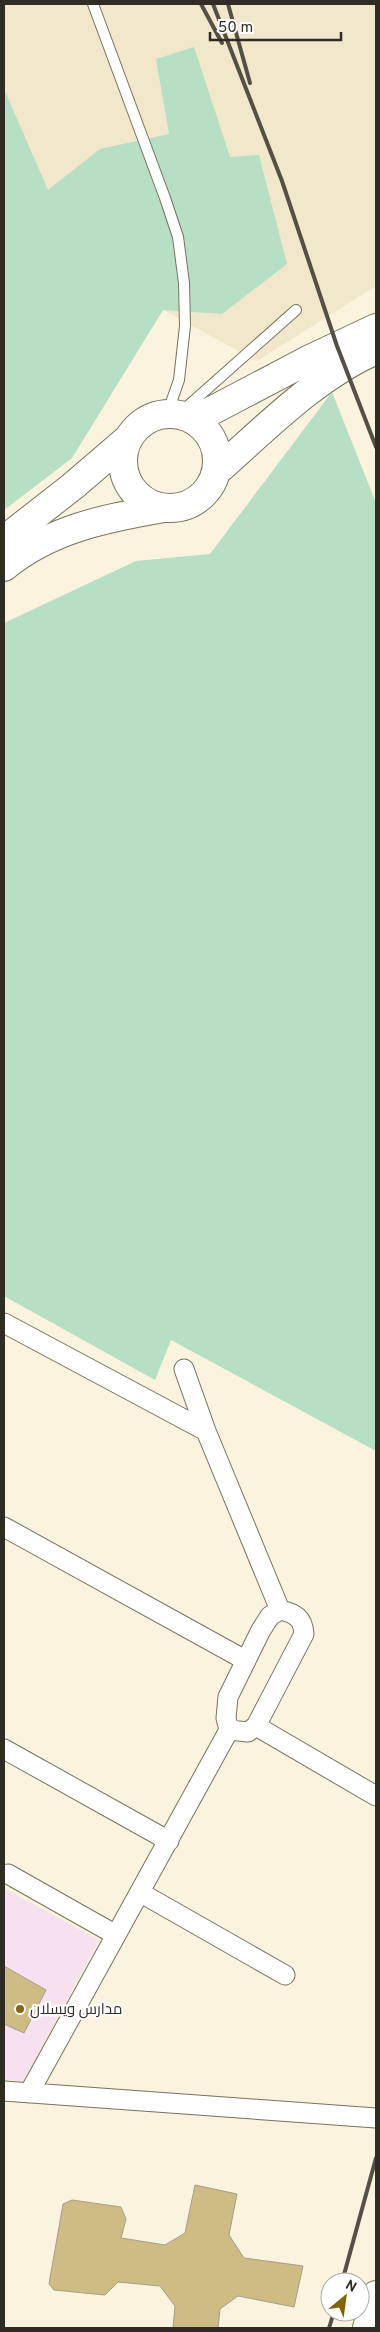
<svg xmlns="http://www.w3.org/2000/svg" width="380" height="2332" viewBox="0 0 380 2332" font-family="Overpass,Cairo,sans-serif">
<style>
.built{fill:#f1e7cb}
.education{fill:#f7e1f0}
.green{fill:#b6dfc3}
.building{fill:#cfbc85;stroke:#a59e8a}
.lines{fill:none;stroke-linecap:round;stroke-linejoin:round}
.lane-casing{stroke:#78725f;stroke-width:12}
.street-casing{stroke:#78725f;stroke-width:21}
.secondary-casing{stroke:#78725f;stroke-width:30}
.lane{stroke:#fff;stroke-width:10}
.street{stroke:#fff;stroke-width:19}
.secondary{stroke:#fff;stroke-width:28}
.rail{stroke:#545046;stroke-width:4}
.poi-dot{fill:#856400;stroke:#fff;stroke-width:2}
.labels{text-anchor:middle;stroke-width:4.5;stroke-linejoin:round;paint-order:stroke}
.poi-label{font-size:15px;fill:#2f2c24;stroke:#fff;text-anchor:start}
</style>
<rect width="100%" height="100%" fill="#faf3dd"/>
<path class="built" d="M4 4H376V286L257 361 163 310 72 458 4 510Z"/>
<path class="education" d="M4 1888 99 1940 23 2082 4 2079Z"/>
<path class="green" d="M194 47 230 157 259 155 287 264 222 314 163 310 72 458 4 510V89L48 190 100 149 169 134 156 59Z
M332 392 376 503V1451L171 1340 155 1380 4 1296V623L136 561 210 554Z"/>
<path class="building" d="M4 1966 46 1990 24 2033 4 2024Z
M195 2185 237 2194 229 2235 244 2258 303 2266 294 2307 238 2296 220 2309 218 2328H173L175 2306 160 2286 118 2282 105 2295 54 2290 49 2284 63 2204 72 2200 121 2207 126 2219 121 2238 165 2245 185 2233Z"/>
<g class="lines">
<g class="lane-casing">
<path id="lane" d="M93 4 165 198 178 237 184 283 185 326 179 380 167 414
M179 414 296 310"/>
</g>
<g class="street-casing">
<path id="street" d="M4 1323 206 1431
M4 1527 245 1660
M256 1726 304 1634C303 1618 295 1613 280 1610
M229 1730 248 1732 256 1726 376 1796
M4 1749 169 1841
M8 1874 116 1935
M141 1893 285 1975
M4 2091 376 2118
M29 2093 229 1730 226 1718 228 1697 261 1630 270 1616 280 1610 206 1431 184 1369"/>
</g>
<g class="secondary-casing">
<path id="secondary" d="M123 461a47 47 0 1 1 94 0a47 47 0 1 1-94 0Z
M194 420 310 359 376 328
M217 471C266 428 316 376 376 350
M4 540 73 486 129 438
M4 567C50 529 106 518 164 508
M367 2328 376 2295"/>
</g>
<use href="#lane" class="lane"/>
<use href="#street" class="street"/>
<use href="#secondary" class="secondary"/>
<path class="rail" d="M201 4 222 43
M213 4 282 181 337 346 376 447
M228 4 250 83
M342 2282 376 2158
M329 2328 334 2312"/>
</g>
<circle class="poi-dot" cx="20" cy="2009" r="5"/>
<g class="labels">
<g class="poi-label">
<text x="30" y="2014">مدارس ويسلان</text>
</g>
</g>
<rect width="380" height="2332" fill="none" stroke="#2f2c24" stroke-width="10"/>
<g transform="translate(345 2297) rotate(29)"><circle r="24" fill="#ffffff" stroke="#acaba7"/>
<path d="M0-4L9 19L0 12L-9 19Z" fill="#856400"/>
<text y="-8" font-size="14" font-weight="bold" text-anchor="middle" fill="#2f2c24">N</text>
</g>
<path d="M210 32v8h131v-8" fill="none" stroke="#2f2c24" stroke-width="2.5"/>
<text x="218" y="32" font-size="15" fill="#2f2c24" stroke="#ffffff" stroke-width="4" paint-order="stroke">50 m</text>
</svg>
